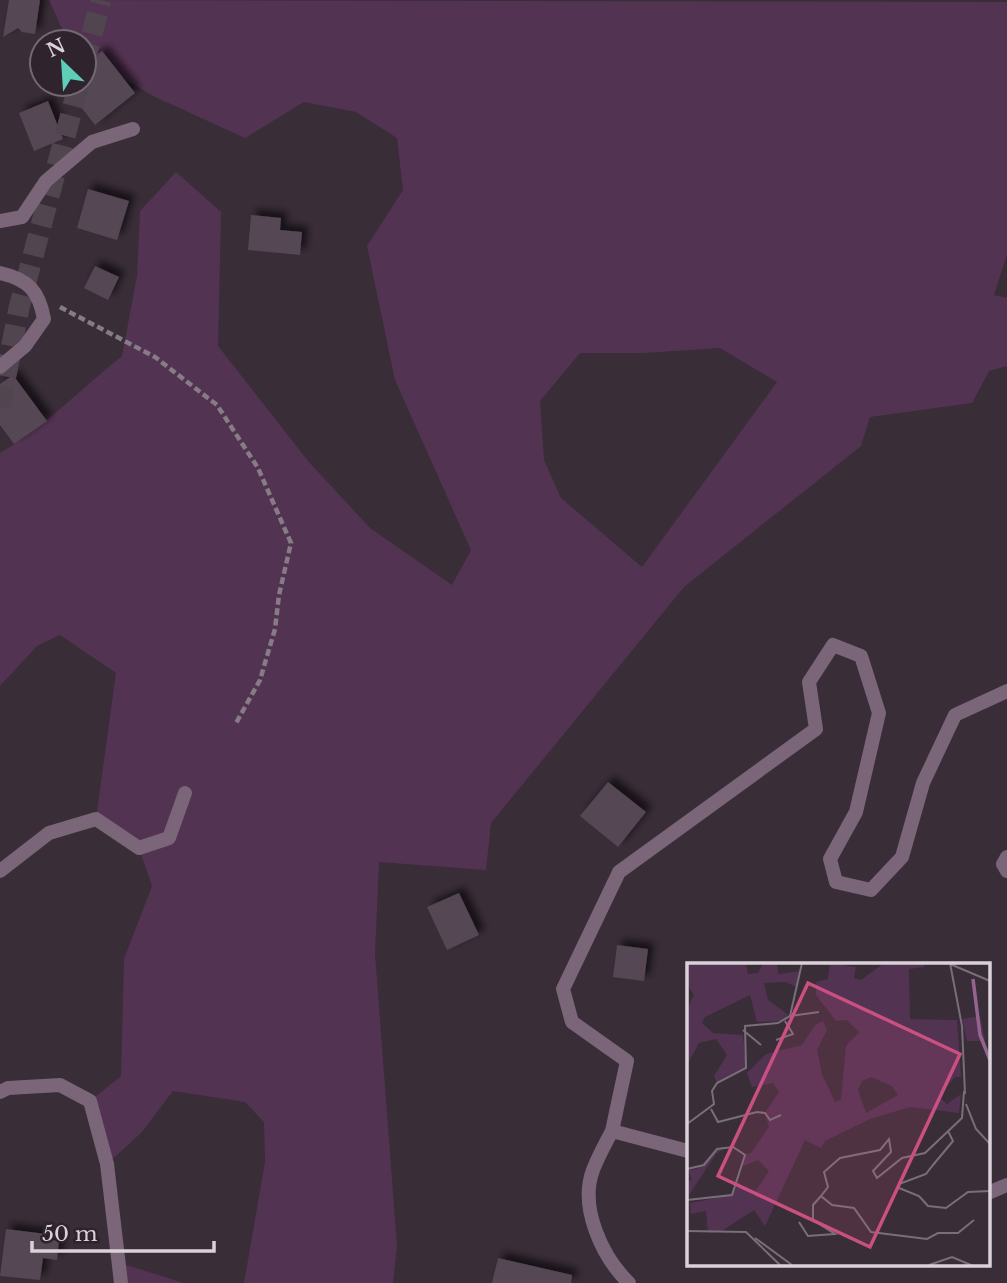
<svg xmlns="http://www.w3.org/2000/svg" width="1007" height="1283" viewBox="0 0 1007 1283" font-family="'Libre Baskerville',serif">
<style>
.green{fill:#533352;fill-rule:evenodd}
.building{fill:#544753;filter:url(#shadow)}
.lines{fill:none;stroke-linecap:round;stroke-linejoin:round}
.highway-tunnel{stroke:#514650;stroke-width:21;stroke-dasharray:21 10;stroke-linecap:butt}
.path{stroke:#867c85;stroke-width:4.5;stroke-dasharray:7 3.5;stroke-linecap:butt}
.lane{stroke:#7a6579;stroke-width:14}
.street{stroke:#7a6579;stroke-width:14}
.inset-river{fill:none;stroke:#936490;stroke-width:3.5}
.inset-road{fill:none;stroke:#796f78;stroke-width:2}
.view{fill:#c95081;fill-opacity:0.15;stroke:#c95081;stroke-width:3.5}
.inset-edge{fill:none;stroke:#dad2d9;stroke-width:3.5}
</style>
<defs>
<filter id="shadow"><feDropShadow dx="6" dy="-6" stdDeviation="3.5" flood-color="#0009"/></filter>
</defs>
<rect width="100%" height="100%" fill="#392d38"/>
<path class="green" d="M49 0 1007 2V254L994 295 1007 298V366L989 371 972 403 870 417 861 446 684 587 491 823 486 870 379 862 375 954 397 1246 393 1283H244L265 1162 264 1122 245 1102 173 1091 141 1133 107 1164 90 1101 121 1076 124 959 152 886 139 848 96 819 116 673 60 635 37 646 0 686V453C42 429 83 387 122 356L137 276 140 211 176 172 221 212 218 346 308 461 370 528 452 585 471 550 395 380 367 246 403 190 397 138 356 112 304 102 245 138 153 96 84 55V42H68ZM720 348 777 382 642 567 561 498 544 460 540 401 580 353H644Z
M120 1263 184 1283H121Z"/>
<path class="building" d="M9 0H40L35 34 22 32 18 28 3 37Z
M102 51 135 93 95 125 63 84H84V65Z
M48 101 63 139 34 151 19 113Z
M88 189 129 201 117 240 77 228Z
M251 215 281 218 280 230 302 232 300 255 248 250Z
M95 266 119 277 108 300 84 288Z
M13 375 47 421 14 444 0 425V384Z
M608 782 646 812 618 847 580 816Z
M459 893 479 935 447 950 427 907Z
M617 945 648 949 644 981 613 977Z
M6 1229 46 1234 45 1239 59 1241 57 1260 43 1258 40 1280 0 1276Z
M498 1258 572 1275 571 1283H492Z"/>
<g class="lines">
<path class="highway-tunnel" d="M84 64 101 0
M0 407 19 308 79 84"/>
<path class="path" d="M60 307 155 357 217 405 258 468 291 543 279 595 275 629 260 680 235 725"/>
<path class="lane" d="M0 221 22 217 46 181 92 142 133 129
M0 273C28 279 39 291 44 319L25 346 0 367
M1007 857 1003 864 1007 871
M0 871 49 833 96 819 139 848 169 838 185 793
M612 1131C605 1144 598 1157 593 1170 579 1207 602 1257 629 1283
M688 1151 612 1131 627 1061 572 1022 563 989 619 872 816 729 809 682 833 645 861 656 879 713 856 812 830 859 836 882 871 890 902 857 923 783 955 715 1007 691
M988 1193 1007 1185"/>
<path class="street" d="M0 1092 8 1088 60 1085 90 1101 107 1164 121 1283"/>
</g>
<g transform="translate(687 963)">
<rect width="303" height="303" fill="#392d38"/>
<path d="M0 0H59L61 11 71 10 76 0H90L91 11 113 8 110 24 98 19 77 20 81 37 103 53 98 58 70 59 63 32 18 54 15 60 26 70 56 72 59 105 30 120 27 113 40 92 29 76 12 80 0 102V46L7 32 1 23ZM143 0 169 4 167 15 174 17 197 0H237V4L222 6 223 56 270 57 274 114H268L251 134 260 141 274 131 272 150 223 144 183 156 138 178 134 185 118 177 78 263 67 247 35 268 21 270 19 248 4 251 3 240 45 232 51 219 66 232 82 208 71 197 56 203 58 192 64 190 82 164 78 150 92 129 86 120 65 124 60 110 79 91 115 82 128 62 136 58 140 67 130 87 135 111 148 139 154 136 159 83 172 69 160 57 149 58 129 32V19L141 16ZM184 114 205 123 211 132 179 150 171 127 175 118ZM293 53 298 78H280L275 56ZM38 185 29 191 0 235V218L5 217 1 207 10 206 30 186Z" fill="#533352" fill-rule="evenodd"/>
<path class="inset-river" d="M286 16 293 72 303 97"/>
<path class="inset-road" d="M263 0 275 63 278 131M263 1 303 18M103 53 132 49M56 67 74 82M89 77 106 71 98 58M277 128 275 155 238 190 215 195 190 215 186 208 204 189 202 176 193 187 153 195 137 209 141 224 134 233 145 242 167 245 184 269 240 276 251 270H271L287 257M279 141 289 166 303 181M24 146 31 159 70 149 78 150 83 157 94 152M0 161 27 141 25 128 30 120 59 105 58 63 91 60 103 53 115 0M261 168 266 178 246 202 239 211 212 221V225L232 233 241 243 259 245 281 229 303 228M0 206 17 202 30 186 46 184 58 192 45 232 0 237M112 259 121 273 148 271 126 257V242L134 233M0 268 59 269 93 302M68 275 105 302M242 302 265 294 284 302"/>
<path class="view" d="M121 20 273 91 183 284 31 213Z"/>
<rect width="303" height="303" class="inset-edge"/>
</g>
<g transform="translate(63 63) rotate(335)"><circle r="33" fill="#2f232e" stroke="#736972" stroke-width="2"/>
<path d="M0-5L12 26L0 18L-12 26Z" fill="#5eceb8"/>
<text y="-10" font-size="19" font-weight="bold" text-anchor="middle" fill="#dad2d9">N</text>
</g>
<path d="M32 1241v10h182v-10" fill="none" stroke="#dad2d9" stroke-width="3.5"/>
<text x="42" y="1241" font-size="21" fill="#dad2d9" stroke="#2f232e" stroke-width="5" paint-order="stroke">50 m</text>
</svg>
